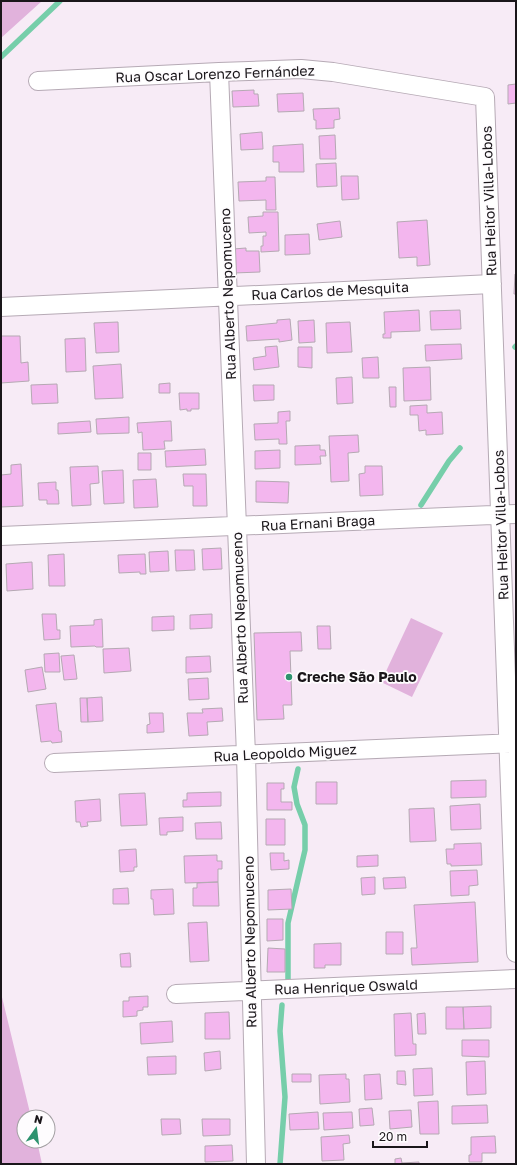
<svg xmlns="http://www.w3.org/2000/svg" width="517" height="1165" viewBox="0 0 517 1165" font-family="'Golos Text',sans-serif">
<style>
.green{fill:#e1b2dc}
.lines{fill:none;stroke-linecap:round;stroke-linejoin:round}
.stream{stroke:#76ceaa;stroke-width:5.5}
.building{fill:#f3b6ee;stroke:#b5a9b3}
.street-casing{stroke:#b6aab5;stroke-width:20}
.street{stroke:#fff;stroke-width:18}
.poi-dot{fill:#2e936f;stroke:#fefcfe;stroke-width:1.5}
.labels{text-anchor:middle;stroke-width:3.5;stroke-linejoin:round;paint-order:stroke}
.street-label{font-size:14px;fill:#1a161a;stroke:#fefcfe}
.poi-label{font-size:14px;font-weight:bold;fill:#1a161a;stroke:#fefcfe;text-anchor:start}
</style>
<rect width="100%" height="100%" fill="#f7ebf6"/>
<path class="green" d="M1 1H42L1 38Z
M411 618 443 633 412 697 381 682Z
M1 993 31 1117H24V1141H37L42 1164H1Z"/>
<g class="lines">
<path class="stream" d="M1 57 60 1
M515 347 516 346
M421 505 449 461 460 448
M288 979V923L305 850V825L297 804 294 787 298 769
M280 1164 285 1097 280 1031 282 1005"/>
</g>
<path class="building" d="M516 84V103L508 104V85Z
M254 90V94H258L259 106 233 107 232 91Z
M303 93 304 111 278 112 277 94Z
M339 108 340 119 334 120V128L316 129V120H314L313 109Z
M262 132 263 149 241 150 240 134Z
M335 135 336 159H320L319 136Z
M303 144 304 172H279V162H273V146Z
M336 163 337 186 317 187 316 164Z
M341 176H358L359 199 342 200Z
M266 177H275L276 210H266V200L239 201 238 182 266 181Z
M263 212H278L279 251 261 252V246H263V236H266V232L249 233 248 217 263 216Z
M427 220 430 265 417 266V257L399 258 397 222Z
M340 221 342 237 319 240 317 224Z
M309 234 310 254 285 255V235Z
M246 248V251H259L260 272 234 273 233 249Z
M515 274H516V294H514Z
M419 310 420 331 391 332V338H383V334H385L384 312Z
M460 310 461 329 431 330 430 311Z
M290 319 292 340 279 342V339L247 341 246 326 277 323V320Z
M314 320 315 342 299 343 298 321Z
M118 322 119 352 96 353 94 323Z
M350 322 352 352 327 353 326 323Z
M1 336H20L21 363 28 362 29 381 1 383Z
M85 338 86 371 66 372 65 339Z
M461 344 462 359 426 361 425 345Z
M277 346 279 367 254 370 253 358 266 356 265 347Z
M298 347H312V368L298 367Z
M378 357 379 378H363L362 358Z
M121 364 123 398 95 399 93 366Z
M430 367 431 400 404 401 403 368Z
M352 377 353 403 337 404 336 378Z
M170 383V393H159V384Z
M57 384 58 403 32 404 31 385Z
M253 385H274V400L254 401Z
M389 387H396V407H390Z
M179 393H199V409H191V411H187V409L180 410Z
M427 405V413L442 412 443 434 426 435V430L419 431 418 415H410V406Z
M290 411V421H286L287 444H279V439L255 440 254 424 278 423V412Z
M129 417V433L97 434 96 419Z
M90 421 91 432 58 434V423Z
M171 421 172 441H164L165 449 143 450 142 432 138 433 137 423Z
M358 435 359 452 348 453 349 481 331 482 329 436Z
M320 445V450H325L326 456H320L321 464 295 465V446Z
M205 449 206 465 166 467 165 451Z
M280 450V468L255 469V451Z
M138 453H151V470H138Z
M21 464 23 506 1 507V475L11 474V465Z
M98 466 99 483 90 484 91 505 72 506 70 467Z
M365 466H382L383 495 360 496 359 474 365 473Z
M123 470 124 503 104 504 102 471Z
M183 474H206L207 506H193V486H184Z
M156 479 158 507 134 508 133 480Z
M256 481 289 482 288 503 256 502Z
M56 482V490H58L59 504H47V500H39L38 483Z
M221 548 222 569 203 570 202 549Z
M175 550H194L195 570 176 571Z
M168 551 169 571 150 572 149 552Z
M64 554 65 586H49L48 555Z
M145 554 146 574H140V572L119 573 118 555Z
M32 562 33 589 7 591 6 564Z
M42 614H56L57 630H60V639L44 640Z
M212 614V628L190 629V615Z
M174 616V630L152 631V617Z
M102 619 103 647H96L95 646 71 647 70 626 94 625V620Z
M317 626H330L331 649H318Z
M301 632 302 651H290L292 705H283L284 719 257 720 254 633Z
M129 648 131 671 104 673 103 649Z
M59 653 60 672H45L44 654Z
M74 655 77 679 64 680 61 656Z
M210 656 211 672 186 673V657Z
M42 667 46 689 28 692 25 670Z
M208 678 209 699 189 700 188 679Z
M102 697 103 721 88 722 87 698Z
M80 698H87L88 722H81Z
M56 703 59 731H61L62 742 52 743 51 741 41 742 36 705Z
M222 708 223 721 207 722 208 735 189 736 187 713H203L202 709Z
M149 713H163L164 732 147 733V725L150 724Z
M486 780V797L451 798V781Z
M316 782H337V804H316Z
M267 783H284V789H281V802H292V810H267Z
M221 792V806L183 807V800H187V793Z
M145 793 147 825 121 826 119 794Z
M100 799 101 821 87 822 88 826 81 827 80 822H76L75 801Z
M480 804 481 829 451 830 450 806Z
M434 808 436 841 410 842 409 809Z
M183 817V831L167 832V835H160L159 818Z
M266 819H285V845H266Z
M221 822 222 839H196L195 823Z
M481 843 482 865 451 866V864H447L446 849H454V844Z
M136 849 137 867H134V871L120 872 119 850Z
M270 853H284V861L289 860V869L271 870Z
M217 855V861H222V869H218V882L185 883 184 856Z
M378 855V866L357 867V856Z
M477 870 478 885 469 886V895L451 896 450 871Z
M375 877V894L362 895 361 878Z
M405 877 406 888 384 889 383 878Z
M218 882 219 906H193V888H197V883Z
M128 888 129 904H113V889Z
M173 889 174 914 154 915 153 899H151V890Z
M291 889 292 909 268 910V890Z
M475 902 478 962 412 965 411 948H417L414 905Z
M267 919H283V940L267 941Z
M207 922 209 961 190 962 188 923Z
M386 932H403V954H386Z
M341 943V965H325V968H314V944Z
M268 948 285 949V972H267Z
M130 953 131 967H121L120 954Z
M148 996V1007H143V1010L137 1011V1016L123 1017V1001H129V997Z
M491 1006V1028L464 1029 463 1007Z
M446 1007H463L464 1029H446Z
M229 1012 230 1039H205V1013Z
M411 1013 413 1044H416V1055L395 1056 394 1014Z
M425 1013 426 1034H418L417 1014Z
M172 1021 173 1042 141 1044 140 1023Z
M462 1040H489V1057L462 1056Z
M220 1051 221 1069 205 1071 204 1053Z
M176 1056V1074L148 1075 147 1057Z
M485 1061 486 1094 467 1095 466 1062Z
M432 1068 433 1095 414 1096 413 1069Z
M397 1071H405L406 1085 397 1084Z
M292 1074H311V1082H292Z
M346 1074V1079H349L350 1102 320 1104 319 1075Z
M380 1074 382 1099 365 1100 364 1075Z
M438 1101 439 1134H420L418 1102Z
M487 1105 488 1123 452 1124V1106Z
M372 1108 374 1125 360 1126 359 1109Z
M411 1110 412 1127 390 1129 389 1111Z
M318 1112 319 1129 290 1130 289 1114Z
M352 1112 353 1128 324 1130 323 1113Z
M161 1119H180L181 1134 162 1135Z
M202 1119H230V1135L203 1136Z
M349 1135 350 1143 343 1144 344 1160 322 1161 321 1137Z
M495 1136 496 1153H482V1162H469V1155H471V1137Z
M232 1145 233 1161 205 1162V1146Z
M401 1158 402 1163 419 1162V1164H395V1159Z"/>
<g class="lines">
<g class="street-casing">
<path id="street" d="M219 72 246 755 256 1164
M38 81 219 72 301 69 333 72 485 97 516 953
M1 307 492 284
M1 536 516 514
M54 763 516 743
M176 994 516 979"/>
</g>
<use href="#street" class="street"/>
</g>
<circle class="poi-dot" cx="289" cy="677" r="4"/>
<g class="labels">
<g class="street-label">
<text transform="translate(215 74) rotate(-2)" y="5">Rua Oscar Lorenzo Fernández</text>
<text transform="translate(489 201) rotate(-92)" y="5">Rua Heitor Villa-Lobos</text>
<text transform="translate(330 291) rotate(-3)" y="5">Rua Carlos de Mesquita</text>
<text transform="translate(228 294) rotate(-92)" y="5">Rua Alberto Nepomuceno</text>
<text transform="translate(318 523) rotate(-3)" y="5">Rua Ernani Braga</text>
<text transform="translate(501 525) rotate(-92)" y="5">Rua Heitor Villa-Lobos</text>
<text transform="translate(240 618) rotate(-92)" y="5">Rua Alberto Nepomuceno</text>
<text transform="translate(285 753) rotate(-3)" y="5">Rua Leopoldo Miguez</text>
<text transform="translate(250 942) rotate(-91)" y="5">Rua Alberto Nepomuceno</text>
<text transform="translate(346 987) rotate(-2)" y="5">Rua Henrique Oswald</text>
</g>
<g class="poi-label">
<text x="297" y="682">Creche São Paulo</text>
</g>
</g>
<rect width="517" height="1165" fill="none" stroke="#1a161a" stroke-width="4"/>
<g transform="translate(36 1129) rotate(14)"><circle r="19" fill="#fefcfe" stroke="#a3a0a3"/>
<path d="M0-3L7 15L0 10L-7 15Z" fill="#2e936f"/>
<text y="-6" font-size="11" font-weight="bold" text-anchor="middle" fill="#1a161a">N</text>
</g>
<path d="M373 1141v6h54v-6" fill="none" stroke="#1a161a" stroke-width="2"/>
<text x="379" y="1141" font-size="12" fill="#1a161a" stroke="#fefcfe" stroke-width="3" paint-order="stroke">20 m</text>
</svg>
